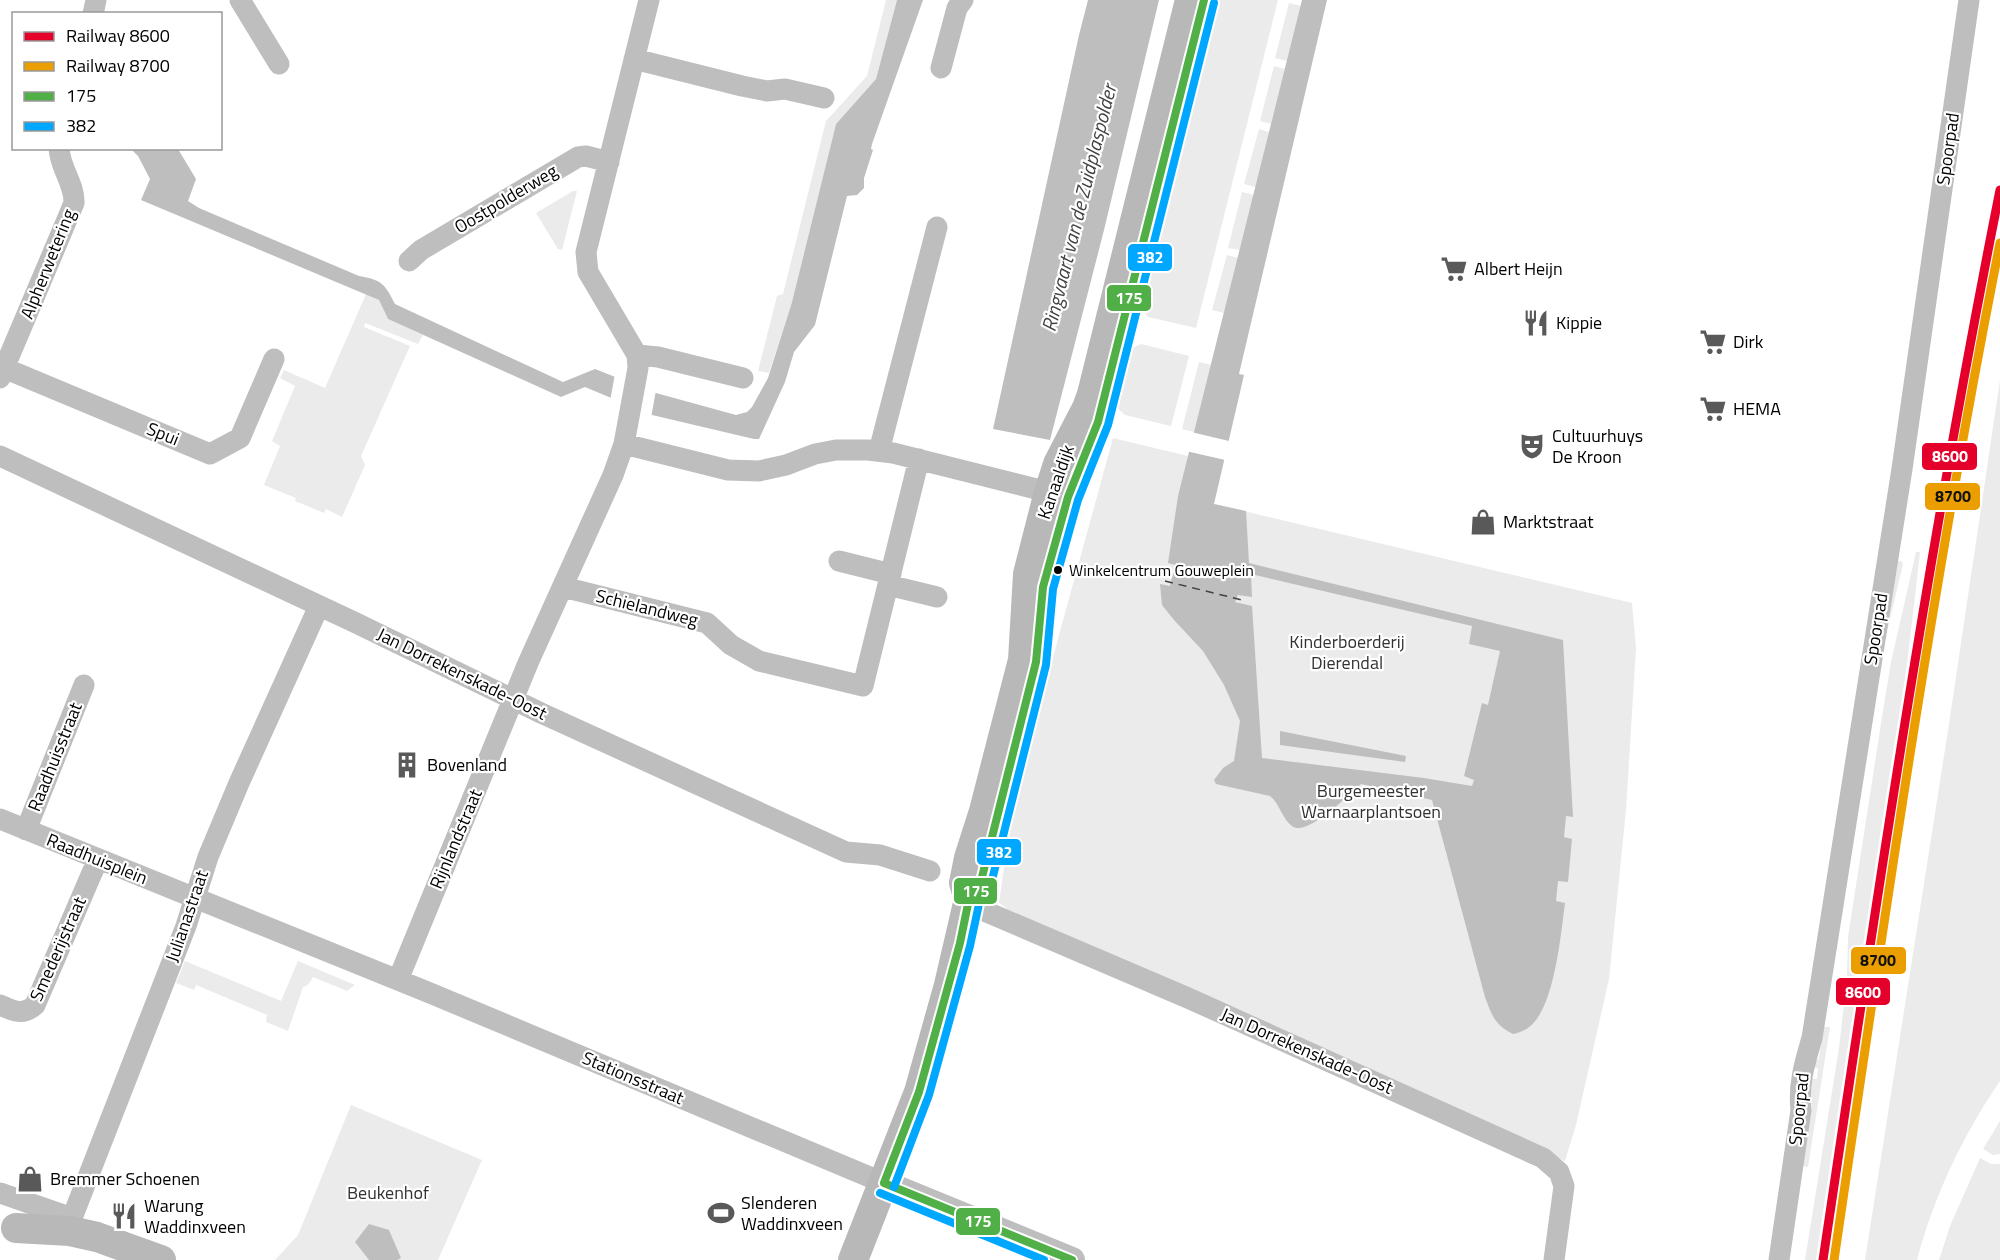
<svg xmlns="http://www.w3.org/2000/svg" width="2000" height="1260" viewBox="0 0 2000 1260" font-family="'Titillium Web',sans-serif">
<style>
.green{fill:#ebebeb}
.water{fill:#bebebe;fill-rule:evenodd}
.pier{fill:#fff}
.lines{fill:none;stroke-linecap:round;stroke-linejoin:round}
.ferry{stroke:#434343;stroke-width:1.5;stroke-dasharray:8 6;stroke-linecap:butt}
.minor{stroke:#bebebe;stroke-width:21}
.tertiary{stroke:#bebebe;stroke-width:26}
.secondary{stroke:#b8b8b8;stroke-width:30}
.bus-1-casing{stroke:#fff;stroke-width:12}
.bus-2-casing{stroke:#fff;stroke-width:12}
.bus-1{stroke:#50af46;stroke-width:8}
.bus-2{stroke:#00a7ff;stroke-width:8}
.rail-1-casing{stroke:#fff;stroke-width:14}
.rail-2-casing{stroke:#fff;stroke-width:14}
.rail-1{stroke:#e4002b;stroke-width:9}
.rail-2{stroke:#eb9e00;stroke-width:9}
.bus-dot{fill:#000;stroke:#fff;stroke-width:2}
.labels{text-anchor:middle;stroke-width:4.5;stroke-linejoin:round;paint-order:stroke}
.bus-label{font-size:16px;fill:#000;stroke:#fff;text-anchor:start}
.street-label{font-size:18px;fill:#000;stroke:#fff}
.poi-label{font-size:18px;fill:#000;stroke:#fff;text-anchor:start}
.park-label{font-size:18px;fill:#323232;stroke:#fff}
.water-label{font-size:20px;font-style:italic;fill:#434343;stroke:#fff}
.line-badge{stroke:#fff;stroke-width:2}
.badge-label{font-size:16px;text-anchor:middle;font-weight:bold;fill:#fff}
.pale-badge-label{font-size:16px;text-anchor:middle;font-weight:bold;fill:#111}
</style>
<rect width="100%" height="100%" fill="#fff"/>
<path class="green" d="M886 0H897L876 79 836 124 792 302 769 373 758 371 777 296 783 294 826 121 867 76Z
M1215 0H1278L1196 328 1148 317 1139 305Z
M1289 3 1301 6 1287 61 1275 58Z
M1274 66 1285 69 1271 124 1260 121Z
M1259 129 1269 132 1256 187 1244 184Z
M573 191H577L562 250 558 249 536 213Z
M1242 192 1254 195 1240 250 1228 248Z
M1227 255 1238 258 1224 313 1212 310Z
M366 294 379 300 388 319 423 335 418 344 365 323 364 327 410 346 361 456 365 465 342 517 326 509 324 513 295 501 296 498 264 485 280 446 272 441 295 386 280 378 284 370 325 388Z
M1141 344 1189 356 1171 426 1125 415 1113 404 1127 350Z
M1199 362 1211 365 1194 432 1182 429Z
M2000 380V1081C1963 1135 1934 1196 1917 1260H1865L1949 724Z
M1113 438 1188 456 1187 459 1214 504 1632 603 1636 648 1626 810 1609 979 1576 1125 1565 1161 1010 911 999 903 1005 860 998 858Z
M1916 552H1920C1895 789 1852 1025 1816 1260H1805L1839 1048 1847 977 1848 937 1882 717 1891 662Z
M1897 561H1901L1903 564 1883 649Z
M185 961 281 1001 298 961 355 985 347 991 313 977 308 985 303 987 288 1031 266 1022 267 1015 196 985 194 990 176 983Z
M1823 1027H1830L1808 1167 1802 1166 1812 1105 1805 1094 1807 1078 1817 1079 1818 1068 1809 1067 1819 1058Z
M351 1105 482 1160 438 1260H275L298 1235Z
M2000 1121V1154L1993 1155 1983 1149Z
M1980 1158 1991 1164H2000V1260H1939L1950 1226Z"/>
<path class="water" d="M897 0H923L872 144 871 149 873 150 864 178V188L857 195 847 196 815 325 794 352 785 382 759 439H754L652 415 585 387 561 397 388 319 379 300 141 200 150 179 138 156 131 149H178L196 179 188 201 199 208 359 276C382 280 385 284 395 304L563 382 595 369 656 393 736 415 747 412 752 407 768 378 792 302 836 124 876 79Z
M1088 0H1159L1104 230 1050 440 993 429 1079 35Z
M1302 0H1327L1239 374 1244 375 1214 504 1246 511 1249 563 1563 640 1573 817 1566 816 1564 837 1572 839 1568 882 1558 881 1556 901 1565 903C1561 934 1555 996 1536 1020 1530 1028 1523 1032 1513 1034 1495 1025 1492 1016 1485 997L1432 800 1361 784C1350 794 1306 838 1292 826 1282 819 1280 804 1270 796L1216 784 1214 780 1223 768 1234 761 1240 721 1224 685 1203 651 1174 620 1162 605 1160 584 1170 586 1175 565 1168 563 1178 496ZM1251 574 1472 626 1469 644 1500 651 1488 705 1482 703 1464 776 1474 780 1472 786 1424 778 1262 758 1252 606 1235 602 1238 595 1252 597Z
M1280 731 1406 756 1405 762 1280 745Z
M369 1224 389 1230 401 1258 397 1260H369L355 1242Z"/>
<path class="pier" d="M615 374 656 390 651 418 610 401Z
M1191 432 1229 441 1225 460 1186 451Z"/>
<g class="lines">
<path class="ferry" d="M1165 581 1242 600"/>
<path class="minor" d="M240 0 279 64
M93 14 96 0
M634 59 742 86 767 91 785 89 824 98
M941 68 957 8 963 0
M409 261 421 250 578 157 586 156 609 162
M637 355 658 357 743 378
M4 368 210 454 240 438 274 359
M0 378 74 203C75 184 60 169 59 148
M624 444 638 368 637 355 588 272 586 252 649 0
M879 451 937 227
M0 456 354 622 541 713 846 852 880 855 930 871
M839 561 891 574
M888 585 937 597
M563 587 707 623 731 645 759 661 863 686 919 459
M0 819 430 993 884 1183
M26 830 84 685
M968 904 1188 998 1543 1158 1559 1172 1564 1186 1554 1260
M398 980 528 663 613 475 624 444 728 470 759 471 786 465 815 454 836 450H868L893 453 1068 497
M0 1005C13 1011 23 1016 35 1005L98 859
M0 1193 72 1218
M70 1231 72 1218 186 926 208 857 239 783 319 606
M1779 1260 1801 1110C1798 1084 1805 1062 1812 1038L1902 469 1969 0"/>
<path class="tertiary" d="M884 1183 1072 1260"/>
<path class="secondary" d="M16 1228 70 1231 97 1237 161 1260
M853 1260 919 1092 949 985 969 899 964 883 969 858 984 811 1023 660 1028 574 1049 492 1058 464 1087 408 1092 394 1190 0"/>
<g class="bus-1-casing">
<path id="bus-1" d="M884 1183 919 1092 960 943 969 899 979 887 981 881 1036 662 1043 587 1068 497 1098 422 1204 0
M884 1183 1072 1260"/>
</g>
<g class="bus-2-casing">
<path id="bus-2" d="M894 1187 929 1095 970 946 979 904 988 892 991 884 1046 665 1053 589 1078 500 1108 425 1214 3
M880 1193 1044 1260"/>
</g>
<use href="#bus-1" class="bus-1"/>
<use href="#bus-2" class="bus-2"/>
<g class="rail-1-casing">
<path id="rail-1" d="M1823 1260C1876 902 1929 545 2000 190"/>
</g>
<g class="rail-2-casing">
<path id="rail-2" d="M1834 1260C1884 920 1933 580 2000 243"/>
</g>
<use href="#rail-1" class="rail-1"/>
<use href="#rail-2" class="rail-2"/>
</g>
<defs>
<g id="supermarket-bare" transform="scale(2.07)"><path d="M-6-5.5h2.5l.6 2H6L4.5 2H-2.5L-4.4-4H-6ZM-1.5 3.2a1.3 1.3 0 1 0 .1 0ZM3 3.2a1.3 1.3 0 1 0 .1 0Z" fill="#595959" stroke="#fff" stroke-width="2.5" paint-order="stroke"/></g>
<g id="restaurant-bare" transform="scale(2.07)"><path d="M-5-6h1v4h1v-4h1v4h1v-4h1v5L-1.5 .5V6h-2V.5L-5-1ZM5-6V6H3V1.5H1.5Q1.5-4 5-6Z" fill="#595959" stroke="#fff" stroke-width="2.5" paint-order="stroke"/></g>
<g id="theatre-bare" transform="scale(2.07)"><path d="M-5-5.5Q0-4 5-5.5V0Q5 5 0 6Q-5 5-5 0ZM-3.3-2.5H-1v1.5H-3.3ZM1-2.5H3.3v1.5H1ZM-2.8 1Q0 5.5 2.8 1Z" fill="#595959" stroke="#fff" stroke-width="2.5" paint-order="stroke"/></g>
<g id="shop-bare" transform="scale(2.07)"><path d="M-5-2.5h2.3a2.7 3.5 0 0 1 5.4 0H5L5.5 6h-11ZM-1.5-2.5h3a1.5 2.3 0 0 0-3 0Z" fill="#595959" stroke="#fff" stroke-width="2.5" paint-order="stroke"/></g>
<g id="building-bare" transform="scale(2.07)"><path d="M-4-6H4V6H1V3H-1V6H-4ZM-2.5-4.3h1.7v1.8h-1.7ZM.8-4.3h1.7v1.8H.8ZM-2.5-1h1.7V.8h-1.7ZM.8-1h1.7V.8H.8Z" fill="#595959" stroke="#fff" stroke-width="2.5" paint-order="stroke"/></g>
<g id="stadium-bare" transform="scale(2.07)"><path d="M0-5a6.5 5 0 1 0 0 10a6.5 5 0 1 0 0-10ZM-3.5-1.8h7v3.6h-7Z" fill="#595959" stroke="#fff" stroke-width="2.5" paint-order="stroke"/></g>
</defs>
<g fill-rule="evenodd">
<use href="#supermarket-bare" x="1454" y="269"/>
<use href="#restaurant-bare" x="1536" y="323"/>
<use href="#supermarket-bare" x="1713" y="342"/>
<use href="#supermarket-bare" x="1713" y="409"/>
<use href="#theatre-bare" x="1532" y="446"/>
<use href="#shop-bare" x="1483" y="522"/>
<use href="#building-bare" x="407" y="765"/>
<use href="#shop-bare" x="30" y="1179"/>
<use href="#stadium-bare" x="721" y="1213"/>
<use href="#restaurant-bare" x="124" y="1216"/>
</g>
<circle class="bus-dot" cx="1058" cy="570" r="5"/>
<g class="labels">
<g class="bus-label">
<text x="1069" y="576">Winkelcentrum Gouweplein</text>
</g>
<g class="street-label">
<text transform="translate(1948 149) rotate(-82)" y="6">Spoorpad</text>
<text transform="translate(506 199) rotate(-31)" y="6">Oostpolderweg</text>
<text transform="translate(48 264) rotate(-68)" y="6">Alpherwetering</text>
<text transform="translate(163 434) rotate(22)" y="6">Spui</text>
<text transform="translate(1056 482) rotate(-71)" y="6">Kanaaldijk</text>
<text transform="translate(647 608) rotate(14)" y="6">Schielandweg</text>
<text transform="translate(1876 629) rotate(-81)" y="6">Spoorpad</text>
<text transform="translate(462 674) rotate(26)" y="6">Jan Dorrekenskade-Oost</text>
<text transform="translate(55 757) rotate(-68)" y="6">Raadhuisstraat</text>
<text transform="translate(456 839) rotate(-67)" y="6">Rijnlandstraat</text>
<text transform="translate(97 859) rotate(22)" y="6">Raadhuisplein</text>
<text transform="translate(187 916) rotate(-71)" y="6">Julianastraat</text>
<text transform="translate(58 949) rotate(-66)" y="6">Smederijstraat</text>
<text transform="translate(1307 1051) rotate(24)" y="6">Jan Dorrekenskade-Oost</text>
<text transform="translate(633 1078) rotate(23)" y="6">Stationsstraat</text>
<text transform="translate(1799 1109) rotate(-84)" y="6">Spoorpad</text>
</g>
<g class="poi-label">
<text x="1474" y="275">Albert Heijn</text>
<text x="1556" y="329">Kippie</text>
<text x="1733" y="348">Dirk</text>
<text x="1733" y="415">HEMA</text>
<text x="1552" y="442">Cultuurhuys<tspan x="1552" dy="21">De Kroon</tspan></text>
<text x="1503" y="528">Marktstraat</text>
<text x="427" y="771">Bovenland</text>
<text x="50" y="1185">Bremmer Schoenen</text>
<text x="741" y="1209">Slenderen<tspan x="741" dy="21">Waddinxveen</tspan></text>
<text x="144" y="1212">Warung<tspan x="144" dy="21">Waddinxveen</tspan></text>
</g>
<g class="park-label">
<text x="1347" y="648">Kinderboerderij<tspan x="1347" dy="21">Dierendal</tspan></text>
<text x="1371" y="797">Burgemeester<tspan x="1371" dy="21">Warnaarplantsoen</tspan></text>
<text x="388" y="1199">Beukenhof</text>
</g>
<g class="water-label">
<text transform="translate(1079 208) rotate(-76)" y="7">Ringvaart van de Zuidplaspolder</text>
</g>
</g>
<g class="line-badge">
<rect x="1127" y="243" width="46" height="29" rx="6" fill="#00a7ff"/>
<rect x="1106" y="284" width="46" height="28" rx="6" fill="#50af46"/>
<rect x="1921" y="442" width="57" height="29" rx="6" fill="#e4002b"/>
<rect x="1924" y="482" width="57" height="29" rx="6" fill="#eb9e00"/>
<rect x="976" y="838" width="46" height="28" rx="6" fill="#00a7ff"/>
<rect x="953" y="877" width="45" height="28" rx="6" fill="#50af46"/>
<rect x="1850" y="946" width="57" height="29" rx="6" fill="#eb9e00"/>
<rect x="1835" y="977" width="56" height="29" rx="6" fill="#e4002b"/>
<rect x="955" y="1207" width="46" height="29" rx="6" fill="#50af46"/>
</g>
<g class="badge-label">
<text x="1150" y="263">382</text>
<text x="1129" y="304">175</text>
<text x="1950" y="462">8600</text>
<text x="999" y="858">382</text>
<text x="976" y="897">175</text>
<text x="1863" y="998">8600</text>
<text x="978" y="1227">175</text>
</g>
<g class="pale-badge-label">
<text x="1953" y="502">8700</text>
<text x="1878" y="966">8700</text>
</g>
<rect x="12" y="12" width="210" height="138" fill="#ffffff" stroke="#999999" stroke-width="1.5"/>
<rect x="24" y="32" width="30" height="9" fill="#e4002b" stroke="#999999" stroke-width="1.5"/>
<text x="66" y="42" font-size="18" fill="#000000">Railway 8600</text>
<rect x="24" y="62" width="30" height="9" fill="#eb9e00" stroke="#999999" stroke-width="1.5"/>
<text x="66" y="72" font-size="18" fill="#000000">Railway 8700</text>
<rect x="24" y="92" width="30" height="9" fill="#50af46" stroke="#999999" stroke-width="1.5"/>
<text x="66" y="102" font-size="18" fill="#000000">175</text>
<rect x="24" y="122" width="30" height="9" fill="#00a7ff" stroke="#999999" stroke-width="1.5"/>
<text x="66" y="132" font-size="18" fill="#000000">382</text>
</svg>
